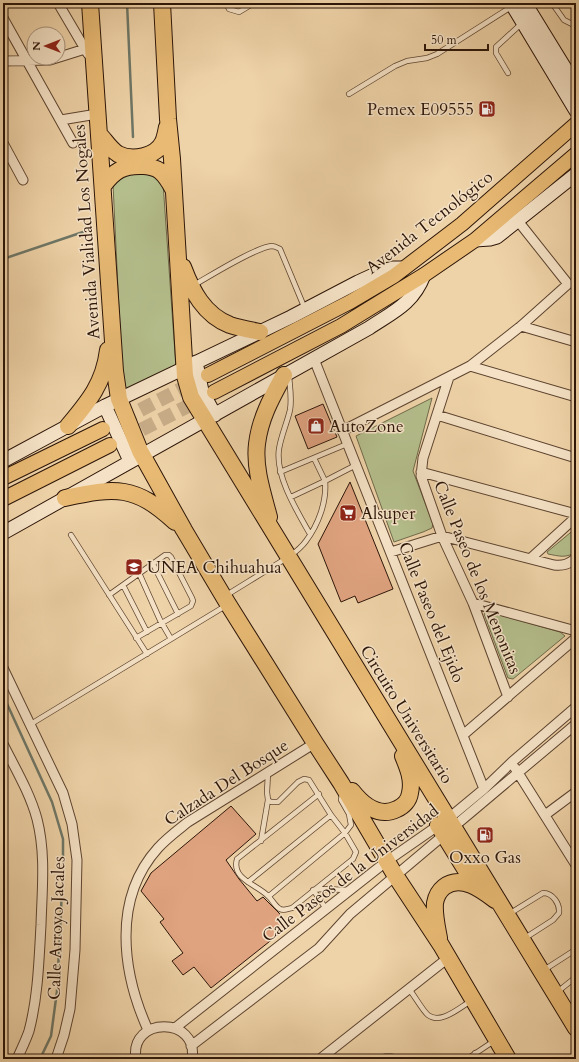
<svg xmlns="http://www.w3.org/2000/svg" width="579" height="1062" viewBox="0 0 579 1062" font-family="Cardo,serif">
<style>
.green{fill:#b4be8c;stroke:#706a4a}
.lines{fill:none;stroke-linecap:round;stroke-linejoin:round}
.stream{stroke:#6e7767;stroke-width:2.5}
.building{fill:#e0a380;stroke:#2c1508}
.primary-tunnel{stroke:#c8ad88;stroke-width:14;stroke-dasharray:14 7;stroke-linecap:butt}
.lane-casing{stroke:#5d4430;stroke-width:6}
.street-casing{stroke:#5d4430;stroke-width:11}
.secondary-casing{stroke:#2c1508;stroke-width:15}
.primary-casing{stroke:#2c1508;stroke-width:16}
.highway-casing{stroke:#2c1508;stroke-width:18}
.lane{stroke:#f5e2c6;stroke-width:4.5}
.street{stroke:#f5e2c6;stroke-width:9}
.secondary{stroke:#f5e2c6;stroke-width:13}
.primary{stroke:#e8ba74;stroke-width:14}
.highway{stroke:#e8ba74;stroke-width:16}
.labels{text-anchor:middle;stroke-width:3;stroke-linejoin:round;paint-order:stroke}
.poi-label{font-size:17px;fill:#2c1508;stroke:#f5e2c6;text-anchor:start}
.street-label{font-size:17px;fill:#2c1508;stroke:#f5e2c6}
</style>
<rect width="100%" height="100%" fill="#efd3a8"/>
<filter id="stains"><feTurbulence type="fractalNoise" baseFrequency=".005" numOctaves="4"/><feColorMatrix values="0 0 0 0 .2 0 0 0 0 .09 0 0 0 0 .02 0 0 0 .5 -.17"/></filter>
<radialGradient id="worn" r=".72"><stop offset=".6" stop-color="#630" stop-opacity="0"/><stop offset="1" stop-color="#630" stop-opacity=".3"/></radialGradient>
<path class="green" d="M147 169 163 183 176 368 123 393 113 184 120 174Z
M432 398 413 471 433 524 432 528 423 532 394 542 356 436Z
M576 528V551C567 559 559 556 548 554L547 552Z
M486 611 560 632 565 636 513 679 508 678 484 614Z"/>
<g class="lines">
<path class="stream" d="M127 3 133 137
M3 259 83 232
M3 695 52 802 63 839V869L57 991 51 1036 40 1059"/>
</g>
<path class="building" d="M323 404 337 437 308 449 295 416Z
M350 482 393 589 358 603 355 596 341 602 318 544Z
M231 806 256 834 226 860 239 879 257 901 263 897 279 913 289 926 211 988 194 967 183 975 172 961 183 953 160 922 164 919 141 891 151 873Z"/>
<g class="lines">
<path class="primary-tunnel" d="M103 429 197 381
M123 439 204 398"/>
<g class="lane-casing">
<path id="lane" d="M226 3 229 9 239 12 254 3
M552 3 564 20 576 26
M508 73 496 53V47L521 24
M349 94 395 66 407 61 427 58 437 54 511 7
M194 285C210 276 256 247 272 246 275 246 278 248 280 249L305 309
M289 376C290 388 292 399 290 410 287 423 281 436 279 449 275 476 297 511 310 534
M280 472 347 444
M291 497 325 481 314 458
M71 535 147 654
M153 564 178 614
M139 573 160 620 171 639
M123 585 147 632
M109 595 165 555H169L171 557 192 598 193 601 191 606 136 638
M225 596C241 586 256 577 272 567 284 560 298 552 306 541 318 525 327 502 325 481L356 465
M31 724 227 605
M268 773 267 792 268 800 271 802H278L298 782 304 779 309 780 331 815 345 833 351 825 349 814 341 800 342 794
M261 841 268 800
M248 882 331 815
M313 890 319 898 326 909
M314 890 321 889 349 890
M269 896 345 833 356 852 353 859 292 908C287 909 284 911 280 909 275 906 273 901 269 897 259 885 231 880 237 859L319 794
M509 914 543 893C553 893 560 904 559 913L553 920 525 938
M544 970 572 952 576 950
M409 989C414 995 423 1011 428 1015 441 1025 460 1007 471 1001
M556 993 576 977
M475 1053 479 1059
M467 1059 494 1041"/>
</g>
<g class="street-casing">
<path id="street" d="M58 3 88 54
M3 18 73 143
M3 61 50 60 85 49
M61 120 97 114
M3 143 23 180
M518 221 568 284
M521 326 576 342
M314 359 484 789
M470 366 576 397
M449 377 423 458 421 476 442 536 473 603 508 697
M437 415 576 458
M342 431 470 366 521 326 568 284
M421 472 576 514
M391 552 442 536 554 565C564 566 569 564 576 558
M531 558 576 517
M473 603 576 631
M3 668 63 793 72 824 77 860 75 950 70 1009 64 1035 56 1059
M463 735 576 638
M3 744C15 768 30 793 37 819 46 854 42 890 41 925 39 960 38 997 29 1031 26 1040 21 1050 17 1059
M515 768 576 865
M545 815 576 792
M175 1028 387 861 449 818 484 789 512 762 576 707
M148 1030C122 972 112 899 158 848 167 838 178 830 188 822L315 743
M191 1046 319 948 350 914 576 724
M136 1059C129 1016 199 1016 192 1059
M320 1059 448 958
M385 1059H392"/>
</g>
<g class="secondary-casing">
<path id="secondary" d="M511 3 576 111
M525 3 576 86
M475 240 490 239 497 237 576 174
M196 362 202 391 215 415
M105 406 130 461
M3 461 105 406 291 317 358 282 382 271 393 268H404
M3 533 369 328C393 312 413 304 424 275"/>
</g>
<g class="primary-casing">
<path id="primary" d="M208 375 350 302 394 276 462 224 576 124
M214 392 341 326 424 275 475 240 576 154
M3 478 103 429
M3 499 110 445"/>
</g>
<g class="highway-casing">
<path id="highway" d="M90 3 115 371 119 399 140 451 184 530 228 604 315 743 341 783 395 875 441 945 508 1059
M162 3 168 119 172 159 185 376 191 397 576 1028
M99 134C105 140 110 149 118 154 132 161 156 157 163 142 165 138 166 132 167 127
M103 186C114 171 123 165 143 166 148 166 156 168 160 171 166 176 170 183 173 189
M183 267C192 291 204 315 230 325 239 328 250 330 260 332
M68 426C89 401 104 383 108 350
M65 498C116 487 135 485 175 522
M269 517C263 494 254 468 257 444 260 418 272 397 284 375
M352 791C363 805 379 818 397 809 404 806 409 800 410 793 413 780 408 768 403 756
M438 825 467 872 481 889
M439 938C437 927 434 915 435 903 436 897 439 891 444 887 461 874 482 890 495 900"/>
</g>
<use href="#lane" class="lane"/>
<use href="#street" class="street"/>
<use href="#secondary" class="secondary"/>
<use href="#primary" class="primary"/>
<use href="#highway" class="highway"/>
</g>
<defs>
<g id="fuel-square" transform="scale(0.9)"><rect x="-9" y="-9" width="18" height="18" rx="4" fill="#8f2418" stroke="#f5e2c6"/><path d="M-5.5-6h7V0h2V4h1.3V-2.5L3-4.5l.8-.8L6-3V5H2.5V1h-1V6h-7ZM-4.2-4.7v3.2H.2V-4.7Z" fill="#fff"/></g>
<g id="shop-square" transform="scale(0.9)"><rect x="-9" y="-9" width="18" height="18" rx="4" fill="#8f2418" stroke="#f5e2c6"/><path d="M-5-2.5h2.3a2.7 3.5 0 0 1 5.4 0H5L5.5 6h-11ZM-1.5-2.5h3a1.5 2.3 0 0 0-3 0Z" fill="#fff"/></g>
<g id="supermarket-square" transform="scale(0.9)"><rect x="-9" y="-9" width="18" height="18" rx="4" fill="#8f2418" stroke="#f5e2c6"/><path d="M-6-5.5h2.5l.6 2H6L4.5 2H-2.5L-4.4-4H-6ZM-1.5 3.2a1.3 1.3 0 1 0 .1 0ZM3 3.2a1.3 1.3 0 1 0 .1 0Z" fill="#fff"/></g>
<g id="university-square" transform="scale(0.9)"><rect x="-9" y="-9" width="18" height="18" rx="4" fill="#8f2418" stroke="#f5e2c6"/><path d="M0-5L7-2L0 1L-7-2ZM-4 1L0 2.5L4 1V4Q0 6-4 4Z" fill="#fff"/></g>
</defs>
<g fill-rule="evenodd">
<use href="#fuel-square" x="487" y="109"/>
<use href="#shop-square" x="316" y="426"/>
<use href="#supermarket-square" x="348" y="513"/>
<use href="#university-square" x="134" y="567"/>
<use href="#fuel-square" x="485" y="835"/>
</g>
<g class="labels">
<g class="poi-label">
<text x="474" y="115" text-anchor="end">Pemex E09555</text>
<text x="329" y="432">AutoZone</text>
<text x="361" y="519">Alsuper</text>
<text x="147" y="573">UNEA Chihuahua</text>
<text x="485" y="863" text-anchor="middle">Oxxo Gas</text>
</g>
<g class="street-label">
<text transform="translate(429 222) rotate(-38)" y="6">Avenida Tecnológico</text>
<text transform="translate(86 232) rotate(-94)" y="6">Avenida Vialidad Los Nogales</text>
<text transform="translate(478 577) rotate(68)" y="6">Calle Paseo de los Menonitas</text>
<text transform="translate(432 612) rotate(68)" y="6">Calle Paseo del Ejido</text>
<text transform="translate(407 714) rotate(58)" y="6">Circuito Universitario</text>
<text transform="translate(226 782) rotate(-33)" y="6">Calzada Del Bosque</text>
<text transform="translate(350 873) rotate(-37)" y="6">Calle Paseos de la Universidad</text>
<text transform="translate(56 928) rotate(-88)" y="6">Calle Arroyo Jacales</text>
</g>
</g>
<rect width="579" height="1062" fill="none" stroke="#efd3a8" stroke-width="16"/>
<rect x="4" y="4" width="571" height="1054" fill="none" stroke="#2c1508" stroke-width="2"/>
<rect x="8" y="8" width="563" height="1046" fill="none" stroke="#2c1508"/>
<g transform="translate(46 46) rotate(270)"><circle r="19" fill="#f5e2c6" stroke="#a5907a"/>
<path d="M0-3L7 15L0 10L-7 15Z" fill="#8f2418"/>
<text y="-6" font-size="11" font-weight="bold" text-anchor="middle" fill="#2c1508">N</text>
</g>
<path d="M425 44v6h63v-6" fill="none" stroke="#2c1508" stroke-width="2"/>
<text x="431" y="44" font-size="12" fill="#2c1508" stroke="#f5e2c6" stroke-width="3" paint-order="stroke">50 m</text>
<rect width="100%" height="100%" filter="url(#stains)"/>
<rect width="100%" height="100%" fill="url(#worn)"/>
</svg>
